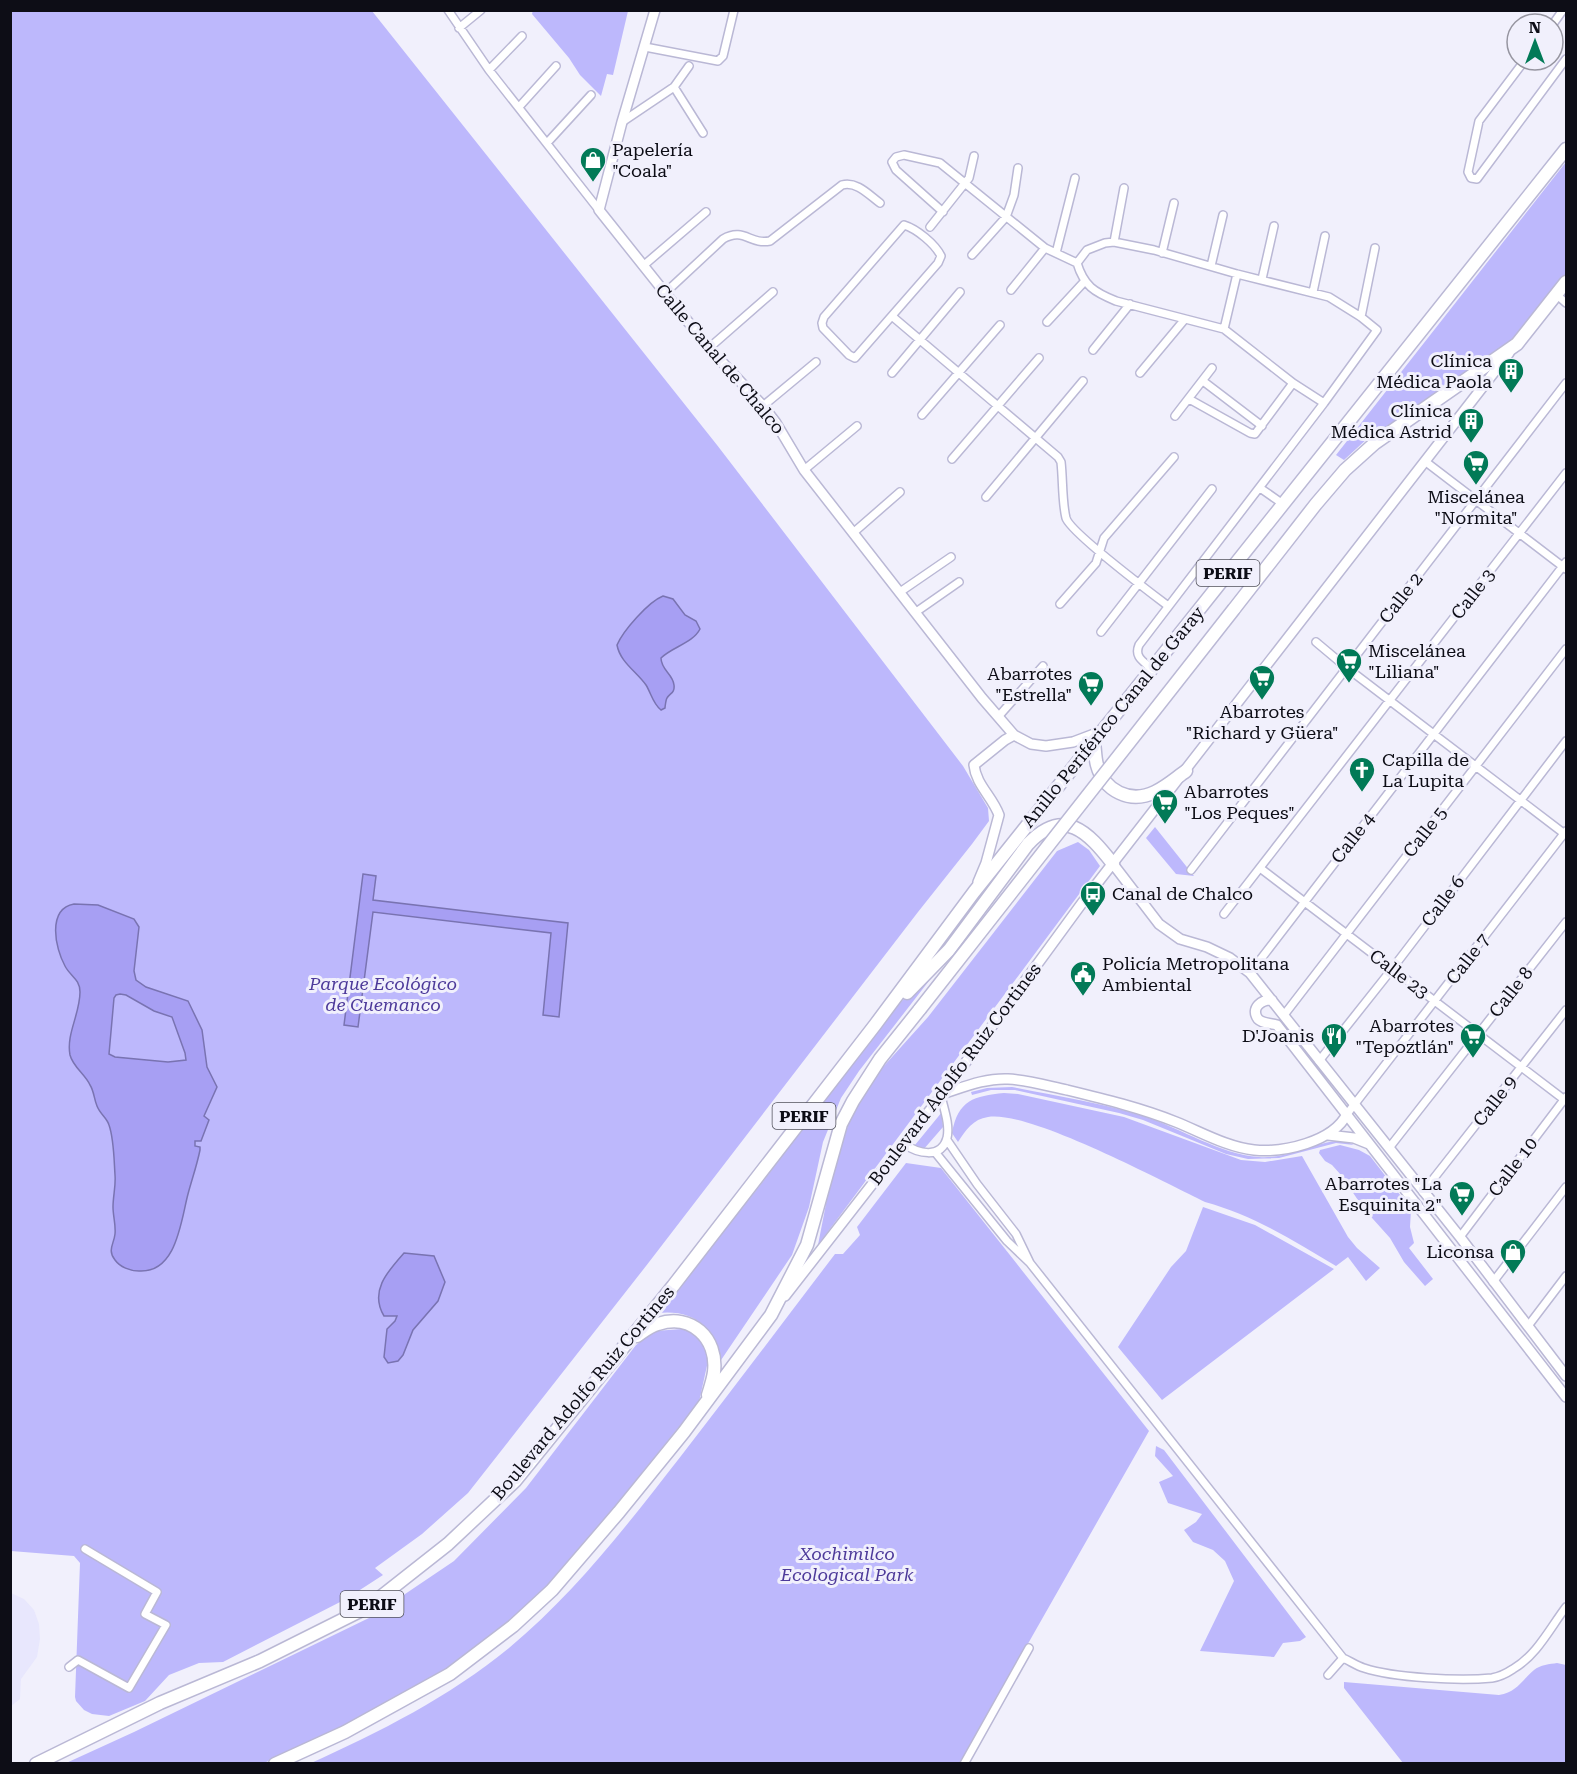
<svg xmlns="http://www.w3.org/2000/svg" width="1577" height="1774" viewBox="0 0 1577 1774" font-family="'Roboto Serif',serif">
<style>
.built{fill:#e8e7fd}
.green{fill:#bdb8fc}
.water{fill:#a79ff3;stroke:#7973b1;stroke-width:1.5;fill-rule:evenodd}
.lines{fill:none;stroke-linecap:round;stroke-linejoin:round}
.street-casing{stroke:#bab8d5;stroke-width:10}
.secondary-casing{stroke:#bab8d5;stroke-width:12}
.highway-casing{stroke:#bab8d5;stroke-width:15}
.street{stroke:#fff;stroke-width:7}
.secondary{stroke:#fff;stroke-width:9}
.highway{stroke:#fff;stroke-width:12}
.highway-bridge-casing{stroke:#bab8d5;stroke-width:15;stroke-linecap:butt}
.highway-bridge{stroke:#fff;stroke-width:12}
.labels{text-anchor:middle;stroke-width:6;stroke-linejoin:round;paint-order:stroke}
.shield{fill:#f1f0fc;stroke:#51515b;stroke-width:1.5}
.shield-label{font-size:16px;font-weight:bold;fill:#0d0d16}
.poi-label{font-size:18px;fill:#0d0d16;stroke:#f1f0fc;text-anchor:end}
.street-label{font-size:18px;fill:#0d0d16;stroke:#f1f0fc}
.park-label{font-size:18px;font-style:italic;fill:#4d3a9a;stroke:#f1f0fc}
</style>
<rect width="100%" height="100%" fill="#f1f0fc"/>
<path class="built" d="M11 1593 24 1599 34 1610 39 1624 40 1639 37 1657 21 1679 20 1699 11 1706Z"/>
<path class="green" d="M533 10 628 11 613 75 607 74 601 96 580 75 569 58 532 14Z
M10 11H372L717 445 963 766 988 808 989 821 972 844 918 912 646 1266 468 1493 422 1534 375 1568 383 1575 346 1599 223 1662 199 1663 169 1675 145 1701 109 1716 92 1714 84 1710 76 1701 75 1697 80 1563 74 1556 11 1551Z
M1566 162V283L1517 349 1368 438 1344 460 1336 455Z
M1155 827 1194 876 1176 874 1146 838Z
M1078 842 1089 850 1100 866 818 1245 832 1173 853 1111 883 1067 928 1017 1057 851Z
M939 968 859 1071 841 1098 823 1142 809 1207 792 1255 717 1366C714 1355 712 1339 706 1329 696 1314 674 1311 658 1313L758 1188 896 1006Z
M1012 1087C1056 1096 1103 1103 1146 1117 1183 1129 1219 1154 1259 1157 1285 1159 1309 1145 1335 1141L1342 1140 1354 1145 1336 1143 1279 1158 1248 1159 1226 1154 1143 1120 1119 1113 1015 1090H991L972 1095 971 1092 987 1088Z
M1004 1093 1018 1094 1124 1117 1241 1160 1265 1162 1302 1156 1348 1237 1357 1248 1380 1268 1366 1281 1348 1257 1336 1266C1294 1241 1253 1215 1205 1202 1163 1182 1029 1110 988 1117 973 1119 966 1130 958 1142L952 1133C958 1100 974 1096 1004 1093Z
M942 1112 943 1127 923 1150 916 1148 915 1145Z
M1340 1145 1359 1150 1370 1156 1411 1209 1410 1227 1414 1243 1409 1248 1433 1279 1425 1286 1404 1262 1390 1238 1364 1209 1341 1175 1332 1165 1325 1161 1319 1153 1320 1150Z
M906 1163 941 1168 1149 1431 960 1763 309 1764C380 1732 449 1697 509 1648 576 1592 628 1524 681 1456 733 1389 784 1321 835 1254H843L860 1235 857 1227Z
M1203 1207 1255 1225 1334 1269 1162 1400 1118 1347 1171 1267 1186 1251Z
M682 1329 701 1336 710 1352 699 1402 545 1593 445 1674 338 1729 264 1763 64 1764 134 1732 371 1617 454 1561 526 1488 636 1345 655 1331Z
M1156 1446 1164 1450 1306 1637 1300 1641 1283 1643 1274 1657 1200 1651 1234 1581 1225 1561 1213 1550 1193 1542 1184 1530 1196 1522 1202 1514 1168 1503 1159 1482 1173 1476 1155 1456Z
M1557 1663 1566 1665V1763H1403L1344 1688V1682L1499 1695C1517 1692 1521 1681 1534 1670 1540 1665 1550 1664 1557 1663Z"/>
<path class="water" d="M663 596 673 599 685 615 696 621 700 629C693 643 672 647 661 658 661 670 673 674 674 685 675 693 670 693 667 698 666 699 665 707 665 708L661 710C653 704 651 693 646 685 637 672 620 662 617 645 623 631 648 602 663 596Z
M363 874 376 876 373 900 568 923 559 1017 543 1015 551 933 373 912 358 1027 344 1025Z
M74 904 98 905 134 919 139 927 134 971 136 980 146 987 188 1001 202 1030 207 1067 217 1087 204 1116 209 1120 201 1141H195V1146L200 1147V1150C197 1165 192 1179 188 1194 181 1220 177 1273 139 1271 130 1271 120 1267 115 1260 107 1250 114 1244 115 1234 116 1225 113 1216 113 1207 113 1196 116 1186 115 1175 114 1160 114 1139 109 1125 107 1118 100 1114 97 1106 94 1099 94 1091 90 1085 85 1074 73 1067 70 1055 66 1034 80 1014 80 992 80 979 70 976 65 966 55 948 47 909 74 904ZM120 994 126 995 154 1011 172 1017 185 1053 186 1060 168 1062 115 1057 109 1054 114 998 116 995Z
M404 1253 434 1256 445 1282 438 1301 413 1330 403 1355 398 1361 388 1363 384 1357 387 1329 395 1321 397 1316H384C369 1291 388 1271 404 1253Z"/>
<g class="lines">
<g class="street-casing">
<path id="street" d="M448 10 489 70 599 210
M1553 24 1563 10
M459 28 481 10
M645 47 718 61 723 56 734 10
M1525 60 1479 121 1468 172 1471 178 1477 179 1566 59
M489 70 522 36
M674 87 703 133
M519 107 556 66
M622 122 674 87 689 66
M547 143 591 95
M943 212 896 170 892 162 896 157 904 155 940 163 1045 248 1077 263
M904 225C917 229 935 244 941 256L938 263 855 358 849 355 823 328 822 323 824 317Z
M930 227 969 178 974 156
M1114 242 1124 188
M1056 253 1075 178
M1162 253 1174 203
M972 255 1006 217 1014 195 1018 168
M1077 263 1087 250 1105 243 1114 242 1154 250 1237 274 1329 297 1361 317 1377 330 1324 403 1139 645C1134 657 1143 661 1152 669
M1077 263C1084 286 1094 292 1116 301L1224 329 1293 383 1324 403
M643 266 706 212
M1211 266 1223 215
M1262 279 1274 226
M1011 290 1045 248
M1313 292 1325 236
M665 293 723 239C744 227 750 245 770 241L842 185C857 181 869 195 880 203
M1557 295 1566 303
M893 317 1058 457 1061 462C1063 479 1062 502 1066 518 1070 532 1151 593 1168 606
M1361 317 1375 248
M1047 322 1084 282
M1224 329 1237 274
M709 348 773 292
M1093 350 1130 304
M892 373 960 292
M1140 373 1185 319
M1203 381 1262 426
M1189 399 1250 433 1255 434 1293 383
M763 406 816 362
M922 415 1000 325
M1175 416 1212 368
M952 459 1039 358
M1426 462 1566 569
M804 470 857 426
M1260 488 1283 504
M986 497 1083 381
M853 533 900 492
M900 592 951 557
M1060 604 1096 563 1104 538 1174 457
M916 612 959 582
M1101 632 1212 489
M1316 642 1347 668 1566 835
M998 717 1043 666
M1260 868 1566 1101
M1191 870 1566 383
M1224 914 1566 473
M1250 973 1566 562
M1284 1015 1566 649
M1319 1061 1392 969 1566 741
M1347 1114 1566 831
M904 1144C917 1153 941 1160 947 1138 950 1125 944 1109 941 1096
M1389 1148 1566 922
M935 1152 1007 1241 1030 1263 1016 1234 977 1184 947 1140
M1423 1192 1566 1010
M1460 1237 1566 1097
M1030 1263 1343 1658C1350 1661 1357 1666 1364 1668 1394 1678 1459 1681 1492 1678 1498 1677 1507 1673 1513 1669 1537 1655 1550 1628 1566 1607
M1493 1282 1566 1187
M1528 1326 1566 1276
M69 1667 78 1660 129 1688 166 1625 145 1614 157 1592 85 1549
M1328 1675 1343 1658
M964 1764 1029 1648"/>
</g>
<g class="secondary-casing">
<path id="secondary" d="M655 10 622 122 599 210 709 348 763 406 776 423 804 470 982 698 1014 735 1031 744 1046 746 1073 742 1102 731
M1113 864 1159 924 1180 939 1207 947 1230 958 1250 973 1460 1237 1566 1376
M978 882 986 863 999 815C992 796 976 785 974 765L1005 740 1014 735
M1272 1000C1262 999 1250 1008 1258 1019 1263 1024 1271 1023 1277 1025L1566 1397
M942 1094C964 1087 985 1078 1008 1079 1028 1080 1048 1086 1067 1090 1104 1099 1141 1108 1176 1122 1201 1132 1227 1147 1254 1150 1283 1153 1333 1142 1347 1114
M1328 1135 1354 1138 1369 1144
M785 1296 941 1096 1085 899 1509 353"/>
</g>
<g class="highway-casing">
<path id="highway" d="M1234 609 1316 504 1345 470 1375 443 1517 344 1566 282
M1094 742C1095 749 1095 758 1097 765 1104 791 1130 804 1155 792 1166 787 1176 778 1186 771
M907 993 949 950 1028 844C1064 806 1088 832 1113 864
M637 1336C643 1332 650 1326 658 1324 691 1313 718 1338 714 1372 713 1380 710 1388 708 1395
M36 1764 160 1703 260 1661 368 1607 448 1544 515 1481 673 1286 875 1025 974 892 1566 149
M275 1764 345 1732 450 1674 513 1626 552 1590 619 1512 684 1432 771 1315 807 1245 841 1124 853 1101 880 1059 920 1009"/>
</g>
<use href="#street" class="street"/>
<use href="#secondary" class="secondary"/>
<use href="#highway" class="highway"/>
<g class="highway-bridge-casing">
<path id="highway-bridge" d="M920 1009 1234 609"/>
</g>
<use href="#highway-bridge" class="highway-bridge"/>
</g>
<defs>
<g id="shop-pin" transform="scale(1.35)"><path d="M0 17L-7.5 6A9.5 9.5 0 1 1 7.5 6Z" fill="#027a57" stroke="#f1f0fc"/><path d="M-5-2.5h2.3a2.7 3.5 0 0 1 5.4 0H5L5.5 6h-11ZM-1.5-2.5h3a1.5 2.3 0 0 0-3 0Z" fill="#fff"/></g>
<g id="building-pin" transform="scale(1.35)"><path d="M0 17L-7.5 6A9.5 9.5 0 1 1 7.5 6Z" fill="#027a57" stroke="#f1f0fc"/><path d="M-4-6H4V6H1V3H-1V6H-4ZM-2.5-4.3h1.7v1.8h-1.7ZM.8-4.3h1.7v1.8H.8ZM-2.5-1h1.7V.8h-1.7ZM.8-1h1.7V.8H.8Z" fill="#fff"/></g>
<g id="supermarket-pin" transform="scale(1.35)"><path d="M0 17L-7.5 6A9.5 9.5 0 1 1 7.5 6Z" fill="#027a57" stroke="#f1f0fc"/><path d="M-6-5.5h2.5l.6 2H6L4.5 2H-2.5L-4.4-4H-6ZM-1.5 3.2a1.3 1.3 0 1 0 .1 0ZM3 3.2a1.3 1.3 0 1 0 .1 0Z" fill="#fff"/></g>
<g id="church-pin" transform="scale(1.35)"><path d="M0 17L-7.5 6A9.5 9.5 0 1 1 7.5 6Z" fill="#027a57" stroke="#f1f0fc"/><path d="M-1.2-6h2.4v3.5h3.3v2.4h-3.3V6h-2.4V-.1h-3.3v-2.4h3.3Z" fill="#fff"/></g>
<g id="bus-pin" transform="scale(1.35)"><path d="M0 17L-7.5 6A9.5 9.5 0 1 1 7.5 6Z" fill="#027a57" stroke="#f1f0fc"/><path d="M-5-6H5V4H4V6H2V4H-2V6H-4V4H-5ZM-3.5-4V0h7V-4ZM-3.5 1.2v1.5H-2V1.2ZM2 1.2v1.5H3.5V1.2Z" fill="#fff"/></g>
<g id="civic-pin" transform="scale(1.35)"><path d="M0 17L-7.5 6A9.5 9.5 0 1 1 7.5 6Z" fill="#027a57" stroke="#f1f0fc"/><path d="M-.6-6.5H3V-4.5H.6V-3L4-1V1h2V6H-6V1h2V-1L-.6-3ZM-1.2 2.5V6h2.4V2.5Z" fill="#fff"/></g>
<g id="restaurant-pin" transform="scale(1.35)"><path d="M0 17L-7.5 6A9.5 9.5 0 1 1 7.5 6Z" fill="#027a57" stroke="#f1f0fc"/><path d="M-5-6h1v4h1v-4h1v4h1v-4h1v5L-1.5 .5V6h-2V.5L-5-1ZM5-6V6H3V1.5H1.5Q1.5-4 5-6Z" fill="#fff"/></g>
</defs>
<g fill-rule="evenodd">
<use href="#shop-pin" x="593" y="160"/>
<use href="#building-pin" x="1511" y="371"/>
<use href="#building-pin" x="1471" y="421"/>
<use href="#supermarket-pin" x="1476" y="463"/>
<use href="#supermarket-pin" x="1349" y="661"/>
<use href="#supermarket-pin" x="1262" y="678"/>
<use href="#supermarket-pin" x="1091" y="684"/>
<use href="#church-pin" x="1362" y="770"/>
<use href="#supermarket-pin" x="1165" y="802"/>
<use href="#bus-pin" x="1093" y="894"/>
<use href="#civic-pin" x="1083" y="974"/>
<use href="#restaurant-pin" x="1334" y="1036"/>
<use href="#supermarket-pin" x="1473" y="1036"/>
<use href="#supermarket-pin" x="1462" y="1194"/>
<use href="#shop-pin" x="1513" y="1252"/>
</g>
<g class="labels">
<g class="shield">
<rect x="1196.5" y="560" width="63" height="26" rx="4.5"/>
<rect x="772.5" y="1103" width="63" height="26" rx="4.5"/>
<rect x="340.5" y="1591" width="63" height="26" rx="4.5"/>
</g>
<g class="shield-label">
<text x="1228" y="579">PERIF</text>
<text x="804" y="1122">PERIF</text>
<text x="372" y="1610">PERIF</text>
</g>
<g class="poi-label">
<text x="612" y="156" text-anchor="start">Papelería<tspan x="612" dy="21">"Coala"</tspan></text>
<text x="1492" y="367">Clínica<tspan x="1492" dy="21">Médica Paola</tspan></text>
<text x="1452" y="417">Clínica<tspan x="1452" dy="21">Médica Astrid</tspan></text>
<text x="1476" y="503" text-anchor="middle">Miscelánea<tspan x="1476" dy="21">"Normita"</tspan></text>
<text x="1368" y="657" text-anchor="start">Miscelánea<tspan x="1368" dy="21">"Liliana"</tspan></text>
<text x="1072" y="680">Abarrotes<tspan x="1072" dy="21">"Estrella"</tspan></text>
<text x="1262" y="718" text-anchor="middle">Abarrotes<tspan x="1262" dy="21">"Richard y Güera"</tspan></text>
<text x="1382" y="766" text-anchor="start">Capilla de<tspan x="1382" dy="21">La Lupita</tspan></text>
<text x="1184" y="798" text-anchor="start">Abarrotes<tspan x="1184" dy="21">"Los Peques"</tspan></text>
<text x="1112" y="900" text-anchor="start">Canal de Chalco</text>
<text x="1102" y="970" text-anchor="start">Policía Metropolitana<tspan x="1102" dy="21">Ambiental</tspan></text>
<text x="1454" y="1032">Abarrotes<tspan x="1454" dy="21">"Tepoztlán"</tspan></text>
<text x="1314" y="1042">D'Joanis</text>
<text x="1442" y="1190">Abarrotes "La<tspan x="1442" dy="21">Esquinita 2"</tspan></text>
<text x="1494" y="1258">Liconsa</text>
</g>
<g class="street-label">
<text transform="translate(720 359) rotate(50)" y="6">Calle Canal de Chalco</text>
<text transform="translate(1473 594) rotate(-52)" y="6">Calle 3</text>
<text transform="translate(1401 598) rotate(-52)" y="6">Calle 2</text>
<text transform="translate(1113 717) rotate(-51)" y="6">Anillo Periférico Canal de Garay</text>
<text transform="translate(1425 832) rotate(-52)" y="6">Calle 5</text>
<text transform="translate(1353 838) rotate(-52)" y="6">Calle 4</text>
<text transform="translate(1443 901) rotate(-53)" y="6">Calle 6</text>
<text transform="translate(1468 959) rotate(-52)" y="6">Calle 7</text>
<text transform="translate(1399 974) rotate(37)" y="6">Calle 23</text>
<text transform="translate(1511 992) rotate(-52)" y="6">Calle 8</text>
<text transform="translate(955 1074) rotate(-53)" y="6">Boulevard Adolfo Ruiz Cortines</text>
<text transform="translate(1495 1101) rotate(-52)" y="6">Calle 9</text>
<text transform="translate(1513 1167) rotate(-53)" y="6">Calle 10</text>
<text transform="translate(583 1393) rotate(-50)" y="6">Boulevard Adolfo Ruiz Cortines</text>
</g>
<g class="park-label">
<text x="383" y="990">Parque Ecológico<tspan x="383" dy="21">de Cuemanco</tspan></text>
<text x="847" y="1560">Xochimilco<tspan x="847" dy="21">Ecological Park</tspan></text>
</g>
</g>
<rect width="1577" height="1774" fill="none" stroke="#0d0d16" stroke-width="24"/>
<g transform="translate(1535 42)"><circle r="28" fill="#f1f0fc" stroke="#9695a0" stroke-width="1.5"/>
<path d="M0-4.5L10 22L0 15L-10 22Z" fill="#027a57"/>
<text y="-9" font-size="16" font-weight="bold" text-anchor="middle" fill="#0d0d16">N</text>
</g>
</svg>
